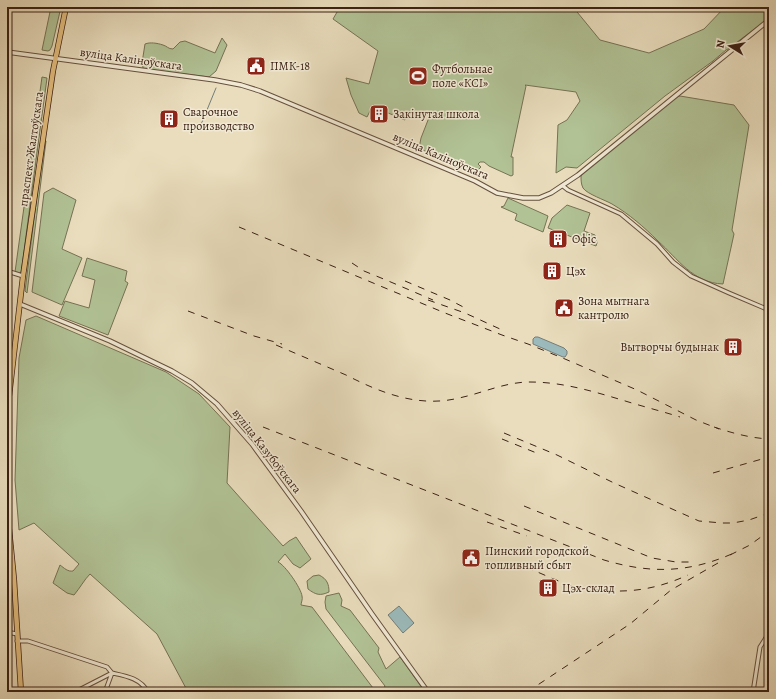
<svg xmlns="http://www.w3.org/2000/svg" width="776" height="699" viewBox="0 0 776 699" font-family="Alegreya,serif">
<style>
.green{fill:#b1c295;stroke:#767254}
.water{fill:#9bbabb;stroke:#757d78}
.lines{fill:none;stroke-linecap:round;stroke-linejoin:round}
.stream{stroke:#757d78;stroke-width:1}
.minor-casing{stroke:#66503e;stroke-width:5}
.tertiary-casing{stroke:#66503e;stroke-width:5.5}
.primary-casing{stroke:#3b2114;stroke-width:6}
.minor{stroke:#f1e9d4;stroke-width:3}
.tertiary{stroke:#f1e9d4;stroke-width:3.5}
.primary{stroke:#e4be7e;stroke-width:4.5}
.rail{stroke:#3b2114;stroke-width:1;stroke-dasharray:7 7;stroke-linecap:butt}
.labels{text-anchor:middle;stroke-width:3;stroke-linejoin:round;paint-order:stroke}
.street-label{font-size:12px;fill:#3b2114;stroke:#f1e9d4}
.poi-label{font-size:12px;fill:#3b2114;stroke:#f1e9d4;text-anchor:start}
</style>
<rect width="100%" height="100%" fill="#e9ddbd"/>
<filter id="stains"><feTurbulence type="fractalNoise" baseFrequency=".005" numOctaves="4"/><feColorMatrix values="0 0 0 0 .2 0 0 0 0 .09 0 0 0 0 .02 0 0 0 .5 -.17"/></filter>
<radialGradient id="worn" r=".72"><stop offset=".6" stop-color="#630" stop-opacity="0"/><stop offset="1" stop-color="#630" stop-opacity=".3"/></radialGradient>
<path class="green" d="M51 7H61L52 46 50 50 48 51 42 50Z
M340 7H573L600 40 649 53 704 29 725 7H769V18L728 49 726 50 713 61 665 96 577 168 566 167 556 173 558 125 567 120 580 101 576 92 525 85 526 86 511 157H513V175L511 176 489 166 484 162H480L478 164 481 167 477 171 474 172 467 169 455 167 439 155 429 153 419 148 421 138 430 115 424 111 418 114 409 111 405 120 381 110 382 108 373 105 367 117 359 113 351 95 346 78 369 84 378 51 333 19Z
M222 38 227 45 216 71 209 77 145 69 143 68 142 63 145 44C150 42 157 43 163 45 167 46 168 49 173 49L180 42 185 41 215 53Z
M42 77 47 78 21 273 15 272Z
M680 96 734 105 749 125 732 230 734 234 723 284C693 283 678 259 658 241 644 227 629 214 612 204 605 200 587 194 583 188 581 184 581 180 581 176L585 171 674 98Z
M44 140 46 141 27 293 25 291Z
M53 188 76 200 62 249 82 258 62 305 32 292 44 193Z
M508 198 548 216 543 232 515 220 517 214 501 207 504 206Z
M567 205 590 213 584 231 595 235 597 243 596 246 548 228 552 218Z
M87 258 127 271 125 281 128 283 108 335 59 316 65 301 89 308 95 280 82 276Z
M36 316 166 372 199 394 230 427 227 483 283 546 289 541 296 537 311 559 300 568 293 564 285 554 278 562C285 565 301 588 302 596 303 599 301 603 301 605L312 607 376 692H188L157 634 90 574C84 580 80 588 74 595L67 593 53 583 60 565C64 568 68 572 73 571L79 564 34 523 19 530 15 480 19 358 26 320Z
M319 575C327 579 329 584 329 592 320 596 316 595 308 589L307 581 313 576Z
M339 593 342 600 341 606 350 610 379 648 378 652 386 669 400 657 425 692H382L385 686 326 609 325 602 326 596Z"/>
<path class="water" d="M535 337H538L564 348 567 351V354L565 357H563L533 344V339Z
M399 606 414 623 403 633 388 615Z"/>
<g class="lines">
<path class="stream" d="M204 129 200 127 216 88"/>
<g class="minor-casing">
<path id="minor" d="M563 186 568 190 621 214 657 244 673 262 691 276 729 293 769 310
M7 271 23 276
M7 572H13
M7 632 17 634
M17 641H28L107 667 112 673
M112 673C126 676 140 678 148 692
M75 692 112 673
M105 692 112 673
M753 692 760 647 769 633"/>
</g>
<g class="tertiary-casing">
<path id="tertiary" d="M7 52 215 80 241 85 260 91 475 181 497 193 523 198H539L551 193 578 175 769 20
M20 304 110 341 172 371 192 383 217 404 252 444 301 511 372 614 428 692"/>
</g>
<g class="primary-casing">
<path id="primary" d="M7 414 23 276 53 71 66 7
M7 489 8 518 14 579 21 692"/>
</g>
<use href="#minor" class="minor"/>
<use href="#tertiary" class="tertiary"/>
<use href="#primary" class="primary"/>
<path class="rail" d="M239 227 445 313 502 335 528 344 565 359 637 390 696 420 719 429
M352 263 364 271 386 280 433 300
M405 281 450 300 467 309
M428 300 465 313 500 329
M188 311 254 336 282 344
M276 345 346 375C381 393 419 408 459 398 483 393 505 382 530 382 562 382 592 391 622 400 641 406 661 411 680 417
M263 427 604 560C651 574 689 573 734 553
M714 427C732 433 750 438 769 439
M504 433 557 455 614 483 699 521 722 523H733L749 520 769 513
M502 439 539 454
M713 473 769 457
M524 506 652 558 676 562H694
M487 522 527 536
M730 555 750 545 769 531
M526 567C540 573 555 580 569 585 576 587 584 588 591 589 626 594 655 590 688 575
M527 692 630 624 671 590 718 563"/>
</g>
<defs>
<g id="civic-square" transform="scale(1)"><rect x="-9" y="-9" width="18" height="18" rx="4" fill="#8f2418" stroke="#f1e9d4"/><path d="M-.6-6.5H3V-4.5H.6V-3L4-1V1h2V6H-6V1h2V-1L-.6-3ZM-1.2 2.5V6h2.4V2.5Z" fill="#fff"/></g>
<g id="stadium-square" transform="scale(1)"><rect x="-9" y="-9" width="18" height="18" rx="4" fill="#8f2418" stroke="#f1e9d4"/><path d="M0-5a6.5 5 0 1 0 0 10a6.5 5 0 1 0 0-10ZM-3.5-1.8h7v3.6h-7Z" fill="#fff"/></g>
<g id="building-square" transform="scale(1)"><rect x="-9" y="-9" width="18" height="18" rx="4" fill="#8f2418" stroke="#f1e9d4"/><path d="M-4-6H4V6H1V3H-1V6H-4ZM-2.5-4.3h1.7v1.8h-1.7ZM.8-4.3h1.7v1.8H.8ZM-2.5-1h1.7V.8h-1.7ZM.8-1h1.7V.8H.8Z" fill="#fff"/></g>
</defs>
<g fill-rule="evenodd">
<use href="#civic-square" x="256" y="66"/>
<use href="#stadium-square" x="418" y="76"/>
<use href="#building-square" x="379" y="114"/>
<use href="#building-square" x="169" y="119"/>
<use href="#building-square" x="558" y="239"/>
<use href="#building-square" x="552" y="271"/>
<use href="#civic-square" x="564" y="308"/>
<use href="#building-square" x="733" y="347"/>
<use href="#civic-square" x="471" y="558"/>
<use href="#building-square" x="548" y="588"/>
</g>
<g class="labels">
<g class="street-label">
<text transform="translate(131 59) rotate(8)" y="4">вуліца Каліноўскага</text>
<text transform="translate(31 149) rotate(-82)" y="4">праспект Жалтоўскага</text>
<text transform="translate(441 156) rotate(23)" y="4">вуліца Каліноўскага</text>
<text transform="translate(267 451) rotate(52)" y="4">вуліца Казубоўскага</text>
</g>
<g class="poi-label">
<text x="270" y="70">ПМК-18</text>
<text x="432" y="73">Футбольнае<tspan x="432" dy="14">поле «КСІ»</tspan></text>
<text x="183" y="116">Сварочное<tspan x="183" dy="14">производство</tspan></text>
<text x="393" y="118">Закінутая школа</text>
<text x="572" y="243">Офіс</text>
<text x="566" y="275">Цэх</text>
<text x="578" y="305">Зона мытнага<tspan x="578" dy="14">кантролю</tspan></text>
<text x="719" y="351" text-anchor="end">Вытворчы будынак</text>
<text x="485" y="555">Пинский городской<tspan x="485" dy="14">топливный сбыт</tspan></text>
<text x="562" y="592">Цэх-склад</text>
</g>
</g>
<rect width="776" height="699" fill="none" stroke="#e9ddbd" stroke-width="24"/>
<rect x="8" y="8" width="760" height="683" fill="none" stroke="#3b2114" stroke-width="2"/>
<rect x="12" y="12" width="752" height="675" fill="none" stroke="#3b2114"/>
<g transform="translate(730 46) rotate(281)" stroke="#f1e9d4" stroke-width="3" paint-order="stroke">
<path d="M0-3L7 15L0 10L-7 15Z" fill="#3b2114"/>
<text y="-6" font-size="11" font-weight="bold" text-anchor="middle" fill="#3b2114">N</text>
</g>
<rect width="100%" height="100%" filter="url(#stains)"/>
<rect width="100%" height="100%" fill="url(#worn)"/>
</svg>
